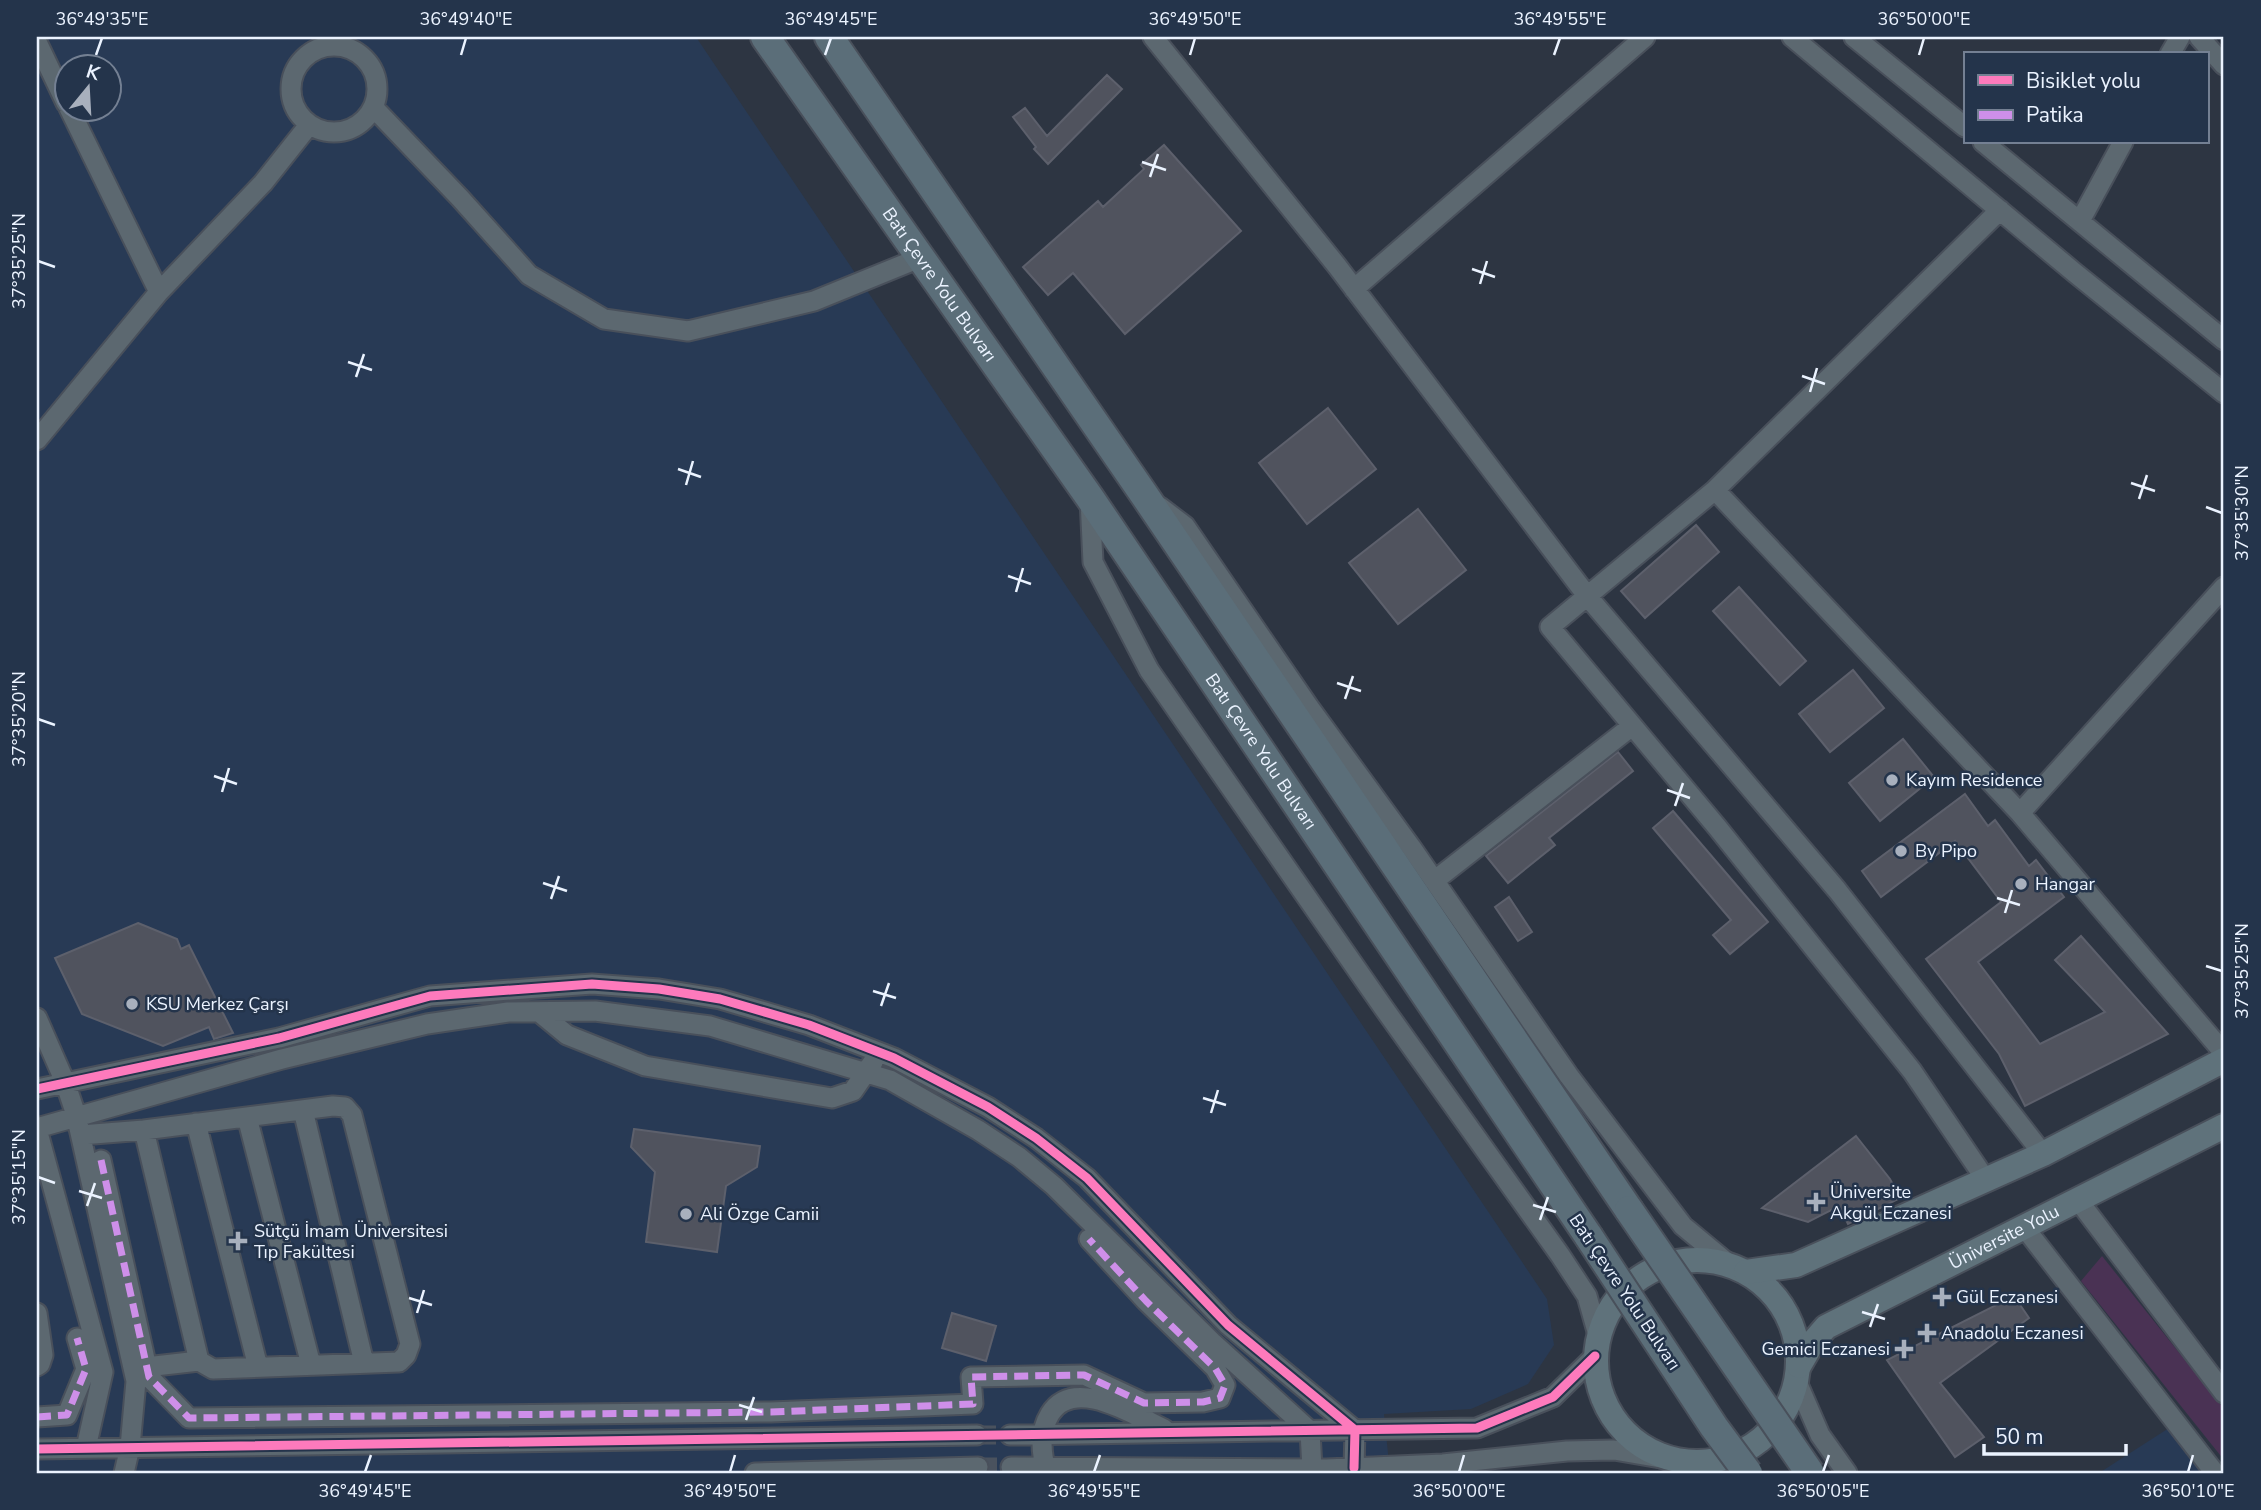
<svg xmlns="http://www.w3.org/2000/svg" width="2261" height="1510" viewBox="0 0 2261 1510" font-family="'Nunito Sans',sans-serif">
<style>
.built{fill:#283a55;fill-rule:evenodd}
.green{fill:#4a3254}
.building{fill:#50535e;stroke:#5d606c;stroke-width:2}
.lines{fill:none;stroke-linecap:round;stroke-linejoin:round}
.minor-tunnel{stroke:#4a525e;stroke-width:19;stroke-dasharray:19 10;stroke-linecap:butt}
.minor-casing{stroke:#49505b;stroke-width:23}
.major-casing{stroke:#49505b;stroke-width:28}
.highway-casing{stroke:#49505b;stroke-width:32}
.minor{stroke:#5c6870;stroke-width:19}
.major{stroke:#5f727b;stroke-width:24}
.highway{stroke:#5b6e79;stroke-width:28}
.highway-bridge-casing{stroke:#49505b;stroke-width:32;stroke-linecap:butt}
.highway-bridge{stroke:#5b6e79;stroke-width:28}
.quiet{stroke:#ce8fe9;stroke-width:7;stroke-dasharray:14 7;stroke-linecap:butt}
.cycleway-casing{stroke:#24344b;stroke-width:13}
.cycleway{stroke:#fd7abc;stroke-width:9}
.ticks{fill:none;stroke:#ebf3ff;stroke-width:2.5}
.poi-dot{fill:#a8b0bd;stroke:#24344b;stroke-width:2.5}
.labels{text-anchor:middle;stroke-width:5;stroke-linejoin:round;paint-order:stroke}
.street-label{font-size:18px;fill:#ebf3ff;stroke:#24344b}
.poi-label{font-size:18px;fill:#ebf3ff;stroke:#24344b;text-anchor:start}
.neatline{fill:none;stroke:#ebf3ff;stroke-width:2.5}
.ticks-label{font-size:18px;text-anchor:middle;fill:#ebf3ff}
</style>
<rect width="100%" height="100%" fill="#2d3542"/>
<path class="built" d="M37 37H696L1547 1299 1554 1345 1528 1384 1471 1409 1384 1414 1390 1473H37ZM66 66H108V108H66Z
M2169 1428 2204 1473H2099Z"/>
<path class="green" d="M2102 1256 2224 1409V1460L2081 1281Z"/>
<path class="building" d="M1107 75 1122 89 1048 164 1034 149 1036 147 1013 117 1025 108 1047 136Z
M1164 145 1241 231 1125 334 1073 273 1048 295 1023 267 1098 201 1103 207 1144 169 1141 165Z
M1328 408 1376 469 1307 524 1259 463Z
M1418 509 1466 570 1398 624 1349 563Z
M1696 525 1719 552 1645 618 1621 591Z
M1739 587 1806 661 1780 685 1713 611Z
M1853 670 1884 708 1830 752 1799 714Z
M1903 739 1934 777 1880 821 1849 783Z
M1618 752 1633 771 1549 838 1555 845 1508 883 1486 856Z
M1965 794 1988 826 1995 820 2029 866 2036 860 2064 897 1978 962 2040 1044 2105 1012 2055 960 2081 936 2168 1034 2025 1106 1999 1054 1926 959 2001 902 1955 841 1881 897 1862 871Z
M1673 811 1768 922 1730 954 1713 935 1731 920 1653 828Z
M1509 897 1532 932 1518 941 1495 907Z
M138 923 177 939 181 949 189 945 233 1033 214 1039 209 1027 163 1046 82 1014 55 958Z
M634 1129 760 1146 757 1167 726 1186 717 1252 646 1242 655 1172 631 1147Z
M1856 1136 1890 1179 1900 1198 1848 1224 1839 1206 1808 1222 1762 1208Z
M2014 1296 2029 1318 1940 1383 1984 1437 1955 1457 1887 1360Z
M952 1313 996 1326 986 1361 942 1348Z"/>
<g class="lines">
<path class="minor-tunnel" d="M977 1435H1010
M978 1467H1011"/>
<g class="minor-casing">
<path id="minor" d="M1153 37 1337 266 1588 597 1837 890 2043 1154
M1792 37 2075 273 2224 393
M1854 37 1965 127
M2199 37 2224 65
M37 42 66 103
M291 89a43 43 0 1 1 86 0a43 43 0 1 1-86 0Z
M2170 54 2180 37
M373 107 460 198 529 275 604 319 688 331 814 301 922 257
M69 108 159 292
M1983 142 2224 340
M2080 221 2123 142
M1354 289 1645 37
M37 440 159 292 263 183 309 125
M1715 490 2020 813 2224 1053
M1090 499 1093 562 1149 670 1383 1007 1560 1255 1587 1296 1598 1335
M1160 507 1185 526 1309 707 1411 847 1569 1076 1683 1226 1730 1265
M2020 813 2224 587
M1434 881 1632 726
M539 1012 567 1035 645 1066 832 1098 853 1091 873 1062
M37 1018 65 1082 76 1115 136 1381 130 1447 124 1473
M37 1089 279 1038 430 996 592 984 659 989 720 999 809 1025 894 1058 988 1107 1036 1138 1087 1178 1228 1325 1355 1430 1354 1468
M303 1110 364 1363
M247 1117 311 1365
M196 1123 258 1367
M37 1128 282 1059 427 1024 508 1012 595 1011 710 1026 890 1080 978 1130 1019 1157 1054 1186 1212 1342 1310 1431 1312 1469
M37 1129 103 1372 86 1448
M144 1130 333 1106 345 1107 352 1115 410 1344 406 1355 399 1362 213 1369 199 1361
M81 1135 144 1130 199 1361 137 1368
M101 1160 149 1377 189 1418 771 1412 973 1404 971 1377 1084 1375 1144 1403 1203 1402 1220 1398 1225 1385 1215 1368 1146 1301 1089 1239
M1986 1180 1912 1071 1717 827 1550 627 1715 490 2000 210
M2078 1200 2224 1393
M2024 1227 2215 1473
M37 1313 43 1355 40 1364 37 1366
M1797 1382 1820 1435 1847 1473
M37 1417 67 1415 86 1369 77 1338
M1010 1435 1477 1428 1553 1397 1595 1356
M37 1449 977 1435
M1696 1463 1705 1473
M1011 1467 1326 1469 1443 1464 1567 1451 1614 1450 1678 1461
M755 1473 978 1467
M1047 1473C1041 1454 1039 1432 1050 1414 1074 1375 1135 1416 1164 1429"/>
</g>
<g class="major-casing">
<g id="major">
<circle cx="1697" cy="1361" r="101"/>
<path d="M1746 1272 1796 1265 2043 1154 2224 1060"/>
<path id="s1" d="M1799 1366 1813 1342 1826 1327 2224 1126"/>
</g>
</g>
<g class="highway-casing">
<g id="highway">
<path id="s2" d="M765 37 1090 498 1589 1237"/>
<path d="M829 37 1145 496 1629 1210"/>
</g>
</g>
<use href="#minor" class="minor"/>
<use href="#major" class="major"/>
<use href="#highway" class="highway"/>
<g class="highway-bridge-casing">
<path id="highway-bridge" d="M1629 1210 1810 1473
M1589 1237 1714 1427 1748 1473"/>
</g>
<use href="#highway-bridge" class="highway-bridge"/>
<path class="quiet" d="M101 1160 149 1377 189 1418 771 1412 973 1404 971 1377 1084 1375 1144 1403 1203 1402 1220 1398 1225 1385 1215 1368 1146 1301 1089 1239
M37 1417 67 1415 86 1369 77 1338"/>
<g class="cycleway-casing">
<path id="cycleway" d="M37 1089 279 1038 430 996 592 984 659 989 720 999 809 1025 894 1058 988 1107 1036 1138 1087 1178 1228 1325 1355 1430 1354 1468
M37 1449 1477 1428 1553 1397 1595 1356"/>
</g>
<use href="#cycleway" class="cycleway"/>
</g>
<path class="ticks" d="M96 55 102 38M461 55 466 38M825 55 831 38M1190 55 1195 38M1554 55 1560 38M1919 55 1924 38M1142 162 1166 170M1150 177 1158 154M38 261 55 267M1472 269 1495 277M1480 284 1487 261M348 362 372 370M1802 376 1825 384M356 377 364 354M1810 392 1817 368M678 469 701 477M2131 483 2155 491M686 485 693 461M2139 499 2147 475M2206 507 2222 513M1008 576 1031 584M1016 592 1023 568M1337 683 1361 691M1345 699 1353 676M38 719 55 725M214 776 237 784M1667 790 1690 798M222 792 229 768M1675 806 1683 783M543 883 567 891M1997 898 2020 905M551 899 559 876M2005 913 2012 890M2206 966 2222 971M873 991 896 998M881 1006 889 983M1203 1098 1226 1105M1211 1113 1218 1090M38 1177 55 1183M79 1191 102 1198M1533 1205 1556 1212M87 1206 95 1183M1540 1220 1548 1197M409 1298 432 1305M1862 1312 1885 1319M417 1313 424 1290M1870 1327 1878 1304M739 1405 762 1412M746 1420 754 1397M365 1472 371 1455M730 1472 735 1455M1094 1472 1100 1455M1459 1472 1464 1455M1823 1472 1829 1455M2188 1472 2193 1455"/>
<g class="poi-dot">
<circle cx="1892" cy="780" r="7"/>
<circle cx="1901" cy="851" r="7"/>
<circle cx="2021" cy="884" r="7"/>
<circle cx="132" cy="1004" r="7"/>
<path d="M1812.5 1191.5h7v7h7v7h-7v7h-7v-7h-7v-7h7z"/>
<circle cx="686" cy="1214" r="7"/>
<path d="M234.5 1230.5h7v7h7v7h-7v7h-7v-7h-7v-7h7z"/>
<path d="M1938.5 1286.5h7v7h7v7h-7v7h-7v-7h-7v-7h7z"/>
<path d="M1923.5 1322.5h7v7h7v7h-7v7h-7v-7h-7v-7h7z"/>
<path d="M1900.5 1338.5h7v7h7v7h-7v7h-7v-7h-7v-7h7z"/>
</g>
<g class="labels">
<g class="street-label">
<text dy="6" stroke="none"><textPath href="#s2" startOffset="303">Batı Çevre Yolu Bulvarı</textPath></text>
<text dy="6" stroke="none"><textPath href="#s2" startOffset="870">Batı Çevre Yolu Bulvarı</textPath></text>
<text dy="6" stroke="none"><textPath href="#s1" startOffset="247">Üniversite Yolu</textPath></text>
<text transform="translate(1625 1292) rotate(56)" y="6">Batı Çevre Yolu Bulvarı</text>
</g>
<g class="poi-label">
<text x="1906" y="786">Kayım Residence</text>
<text x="1915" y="857">By Pipo</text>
<text x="2035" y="890">Hangar</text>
<text x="146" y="1010">KSU Merkez Çarşı</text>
<text x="1830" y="1198">Üniversite<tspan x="1830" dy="21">Akgül Eczanesi</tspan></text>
<text x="700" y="1220">Ali Özge Camii</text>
<text x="254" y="1237">Sütçü İmam Üniversitesi<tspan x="254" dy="21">Tıp Fakültesi</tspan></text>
<text x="1956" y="1303">Gül Eczanesi</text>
<text x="1941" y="1339">Anadolu Eczanesi</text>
<text x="1890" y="1355" text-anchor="end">Gemici Eczanesi</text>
</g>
</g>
<rect width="2261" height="1510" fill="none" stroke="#24344b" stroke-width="77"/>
<rect x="1964" y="52" width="245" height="91" fill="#24344b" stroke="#748093" stroke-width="2"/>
<rect x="1978" y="75" width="35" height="10" fill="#fd7abc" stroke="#748093" stroke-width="2"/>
<text x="2026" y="88" font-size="21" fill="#ebf3ff">Bisiklet yolu</text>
<rect x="1978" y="110" width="35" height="10" fill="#ce8fe9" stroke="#748093" stroke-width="2"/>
<text x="2026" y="122" font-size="21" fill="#ebf3ff">Patika</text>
<g transform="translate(88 88) rotate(18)"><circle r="33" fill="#24344b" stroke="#748093" stroke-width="2"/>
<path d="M0-5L12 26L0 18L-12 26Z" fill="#a8b0bd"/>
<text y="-10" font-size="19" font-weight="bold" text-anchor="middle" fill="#ebf3ff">K</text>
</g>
<path d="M1984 1444v10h142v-10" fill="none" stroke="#ebf3ff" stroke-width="3.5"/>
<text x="1995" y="1444" font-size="21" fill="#ebf3ff" stroke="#24344b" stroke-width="5" paint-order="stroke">50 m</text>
<rect x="38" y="38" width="2184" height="1434" class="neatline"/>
<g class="ticks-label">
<text x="102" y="25">36°49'35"E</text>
<text x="466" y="25">36°49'40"E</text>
<text x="831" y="25">36°49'45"E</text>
<text x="1195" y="25">36°49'50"E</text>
<text x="1560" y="25">36°49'55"E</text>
<text x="1924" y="25">36°50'00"E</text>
<text transform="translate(19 261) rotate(-90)" y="6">37°35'25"N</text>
<text transform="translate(2242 513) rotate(-90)" y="6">37°35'30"N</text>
<text transform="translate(19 719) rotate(-90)" y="6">37°35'20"N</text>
<text transform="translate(2242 971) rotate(-90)" y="6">37°35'25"N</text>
<text transform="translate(19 1177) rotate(-90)" y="6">37°35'15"N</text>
<text x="365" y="1497">36°49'45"E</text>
<text x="730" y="1497">36°49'50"E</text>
<text x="1094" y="1497">36°49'55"E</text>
<text x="1459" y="1497">36°50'00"E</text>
<text x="1823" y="1497">36°50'05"E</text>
<text x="2188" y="1497">36°50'10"E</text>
</g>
</svg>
